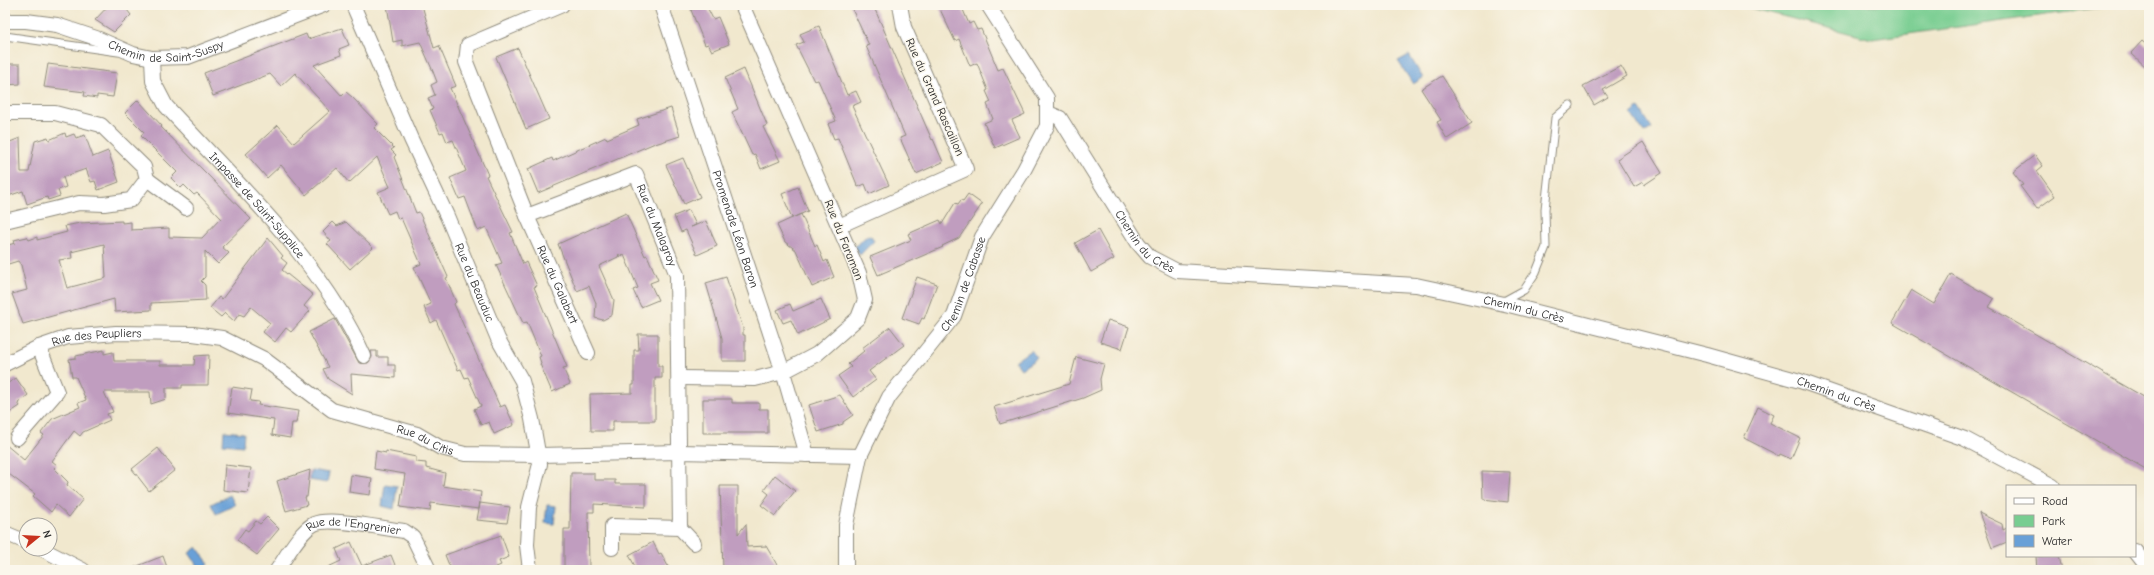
<svg xmlns="http://www.w3.org/2000/svg" width="2154" height="575" viewBox="0 0 2154 575" font-family="'Comic Neue',sans-serif">
<style>
.green{fill:#78cd91;stroke:#527c5e}
.water{fill:#69a0d7;stroke:#4a6681}
.building{fill:#c09dbf;fill-rule:evenodd}
.lines{fill:none;stroke-linecap:round;stroke-linejoin:round}
.lane-casing{stroke:#8e8a7c;stroke-width:9}
.street-casing{stroke:#8e8a7c;stroke-width:16}
.lane{stroke:#fff;stroke-width:7}
.street{stroke:#fff;stroke-width:14}
.labels{text-anchor:middle;stroke-width:3;stroke-linejoin:round;paint-order:stroke}
.street-label{font-size:12px;fill:#2b2b2b;stroke:#fbf7ec}
</style>
<rect width="100%" height="100%" fill="#fbf7ec"/>
<filter id="ink" filterUnits="userSpaceOnUse"><feTurbulence type="fractalNoise" baseFrequency=".025" numOctaves="2"/><feDisplacementMap in="SourceGraphic" scale="8" xChannelSelector="R" yChannelSelector="G"/><feConvolveMatrix kernelMatrix="1 2 1 2 8 2 1 2 1" color-interpolation-filters="sRGB"/></filter>
<filter id="wash" filterUnits="userSpaceOnUse"><feTurbulence type="fractalNoise" baseFrequency=".012" numOctaves="4" result="noise"/><feDisplacementMap in="SourceGraphic" scale="16" xChannelSelector="R" yChannelSelector="G"/><feGaussianBlur stdDeviation="0.9" result="paint"/><feColorMatrix in="noise" values="0 0 0 0 0 0 0 0 0 0 0 0 0 0 0 0 0 1.4 0 .05"/><feComposite in="paint" operator="in"/></filter>
<g filter="url(#wash)">
<rect width="100%" height="100%" fill="#f1e8ce"/>
<path class="green" d="M1739 5H2118L1872 39Z"/>
<path class="water" d="M1409 55 1423 78 1413 84 1398 61Z
M1639 108 1652 128 1644 133 1631 114Z
M868 235 872 237 874 241 860 255 854 247Z
M1031 350 1037 358 1021 369 1015 361Z
M224 431 244 433 243 446 223 444Z
M311 470 329 473 327 483 309 480Z
M385 484 397 486 394 509 382 506Z
M230 495 235 505 216 514 211 504Z
M547 505 556 506 554 524 545 523Z
M197 547 209 564 201 570 189 553Z"/>
<g id="blocks">
<path class="building" d="M109 5H123L131 15 114 32 95 20Z
M387 5H422L434 48 439 46 456 86 450 88 488 175 486 176 513 232 510 233 523 264 526 262 537 286 534 287 567 367 563 368 570 384 552 392 540 364 541 363 539 357 541 356 527 322 523 323 496 265 502 263 486 227 478 231 465 197 459 199 450 178 466 171 453 140 447 142 443 132 440 133 430 110 433 109 428 98 435 95 431 85 437 82 432 69 420 42 402 46V40L393 42Z
M704 5H706L713 19 718 17 729 44 712 51 708 44 705 45 691 10Z
M850 5H873L932 140 933 139 943 162 916 174 900 138 905 136 866 46 869 45Z
M938 5H961L969 24 973 22 977 30 981 29 998 70 1003 68 1025 114 1012 120 1020 137 995 148 984 123 993 119 987 104 991 102 986 91 988 90 977 63 970 66 959 39 955 41Z
M819 26 847 95 856 91 861 102 852 106 889 185 869 194 865 184 858 187 838 138 834 139 828 124 836 121 818 80 814 81 796 45 804 42 800 34Z
M342 28 349 45 339 49 341 55 314 65 342 96 346 92 352 97 378 124 374 128 394 148 391 150 396 155 394 157 416 213 419 212 448 277 446 278 456 302 454 304 500 407 505 405 514 425 494 434 489 422 481 425 474 409 481 406 468 377 465 378 461 369 458 370 436 320 431 323 424 307 431 304 414 267 421 264 401 218 398 219 395 211 388 214 378 192 390 187 377 157 349 183 337 168 306 195 281 165 267 178 246 154 278 125 294 143 330 111 295 73 281 86 270 74 213 96 204 73 306 34 308 39Z
M2142 41 2149 47V70L2131 53Z
M518 48 549 119 526 129 496 57Z
M5 64H20V84L5 85Z
M48 64 117 73 113 97 97 95V98L84 96 85 92 44 87Z
M1621 66 1627 76 1603 90 1608 97 1594 105 1583 86Z
M744 69 767 125 763 127 780 161 761 169 755 154 752 155 732 112 738 109 725 78Z
M1442 76 1472 123 1447 139 1437 122 1441 120 1421 89Z
M138 100 162 126 161 127 251 219 222 247 229 253 218 264 205 251V277L201 281 205 285 206 300 151 303V310L115 312 114 299 23 324 12 294 27 290 21 265 18 261 5 265V246L15 243 14 240 27 237 29 240 37 237V240L67 232 65 226 80 223 122 221V223L131 222V230L169 228V237L202 238 221 218 197 193 194 195 184 185 181 188 171 178 177 172 141 136 144 132 125 113ZM104 244 106 278 67 288 59 260 72 258 71 252Z
M671 108 680 136 655 144V143L538 193 528 169 552 158 553 161 606 137 607 139 639 125 637 119Z
M65 133 66 137 74 134 76 138 85 135 93 157 108 151 119 182 98 190 95 181 91 182 86 169 63 177 66 187 58 190 60 196 48 200 47 197 27 204 23 191 5 197V144L20 138 21 172H29L35 141 48 137 49 140Z
M1643 142 1662 173 1644 185 1643 182 1634 187 1617 159Z
M2035 155 2043 166 2037 171 2055 196 2037 209 2020 186 2023 185 2013 172Z
M683 158 700 197 684 204 666 165Z
M798 187 808 211 792 218 782 194Z
M968 194 982 204 959 238 942 246 943 247 878 275 870 257 911 240 908 234 940 220 942 224 955 203 958 204 961 200 963 201Z
M689 210 696 225 691 227 706 221 717 246 697 255 686 230 681 232 674 216Z
M626 213 645 256 647 255 658 280 650 283 658 300 641 307 633 290 638 288 624 255 619 257V254L618 257 599 266 614 300 612 315 603 320 595 318 596 303 589 286 577 291 558 244Z
M801 214 815 246 817 245 824 262 827 260 834 277 812 287 796 250 785 242 777 225Z
M333 222 337 226 346 222 373 248 350 269 327 244 331 241 323 232Z
M1098 230 1114 259 1091 272 1075 243Z
M268 238 283 256 281 258 287 263 282 270 313 295 304 306 310 311 291 332 286 328 275 342 263 332 270 323 251 307 244 316 239 314 234 321 225 313 221 317 210 308 219 297 222 299Z
M1951 274 1994 299 1989 307 2149 400V471L1892 323 1911 290 1934 304Z
M726 277 743 328V335H745V361H722V338L706 283Z
M917 277 937 284 924 319 922 318 919 324 902 318Z
M821 299 830 319 798 335 791 320 783 323 777 310 790 304 793 311Z
M335 319 359 363H368L372 357 371 351H377V357H388V365H395V378L351 374 352 394 328 379 323 369 328 367 309 332Z
M1108 320 1129 327 1122 349 1100 342Z
M890 327 904 345 869 371 876 380 853 397 838 376 851 367 848 364 864 351 862 348Z
M638 334H658V366H662V378H655V421H613V431H591L590 394 632 393V385H634V350H639Z
M104 350V354L113 352 114 361H160V365H194L195 356 209 355 208 385H182V388H166V399L151 404 150 392H104L113 412 107 414 110 420 83 432 80 436 74 431 52 461 57 465 54 468 68 482 67 485 83 499 69 517 56 505 51 512 33 496 35 494 5 471V444L24 460 44 435 41 433 52 419 80 407 78 403 86 400 76 377H72L69 359 76 358V356Z
M1076 357 1104 364 1100 379 1101 390 1083 398 1000 424 994 407 1069 384Z
M16 378 28 395 18 403 20 406 5 416V385Z
M232 387 252 390 250 401 259 402 258 405 298 411 296 423H292L290 438 272 435 274 420 228 413Z
M840 395 853 415 843 422V424L818 432 809 405Z
M703 399H732V403H759V409H768V433H703Z
M1758 407 1774 415 1770 423 1800 438 1791 459 1780 454 1779 456 1744 438Z
M158 448 175 470 149 491 132 469Z
M376 451 386 453V451L416 457V462L426 463V468L445 473 443 486 481 492 479 509 431 503 430 511 400 507 405 474 374 469Z
M225 465 251 468 248 493 223 490Z
M310 470 307 497H305L307 505 286 511 277 481Z
M1482 471 1510 472 1508 502 1483 499Z
M571 473H594V480H615V484H646V507L594 504V512H588L589 568H564V529H570Z
M351 475 372 478 370 495 349 492Z
M775 475 795 491 775 516 761 505 769 494 764 490Z
M720 486H738V534L746 524 747 547 766 546 780 570 723 569Z
M480 503 510 507 507 523 477 520Z
M1979 513 2002 524 2003 530 2007 528V542L1992 548Z
M267 517 279 529 257 555 237 540 245 529 248 531 256 521 260 524Z
M501 535 509 557 499 561 501 565 489 570H451L445 555Z
M351 542 362 566 391 555 397 570H322L341 561 336 549Z
M653 542 659 554 661 553 670 570H637L629 555Z
M163 556 168 570H130V569Z
M2036 556H2059L2062 570H2037Z"/>
</g>
</g>
<g filter="url(#ink)">
<use href="#blocks" fill-opacity="0" stroke="#8e8a7c" stroke-width="1"/>
<g class="lines">
<g class="lane-casing">
<path id="lane" d="M5 36 118 52
M1502 302 1524 290 1536 272 1546 247 1545 209 1555 118 1570 105"/>
</g>
<g class="street-casing">
<g id="street">
<path id="s1" d="M353 5 411 139 447 216 498 339 522 381 532 419 540 464 529 507 527 545 530 570"/>
<path id="s2" d="M562 5 468 45 466 62 527 216 636 174 677 275 680 528"/>
<path id="s3" d="M661 5 783 372 807 455"/>
<path id="s4" d="M5 21H26L57 25 99 39 133 54 152 58 188 57 324 5"/>
<path id="s5" d="M152 58 153 81 166 106C235 181 323 263 364 356"/>
<path d="M5 113H55L101 125 144 167 147 179 131 200 104 204 79 203 5 221"/>
<path id="s6" d="M1048 113 1060 118 1138 243 1150 257 1177 271 1416 285 1509 305 1707 355 1800 381 1965 439 2053 486"/>
<path d="M147 179 186 208"/>
<path id="s7" d="M527 216 588 353"/>
<path d="M839 226 966 169 904 27 900 5"/>
<path id="s8" d="M5 364 39 347 68 337 116 333 193 334 222 338 264 359 332 410 417 434 441 448 465 454 539 455 680 452 860 456"/>
<path d="M680 378 755 379 783 372 817 354 858 318 865 300 859 273 742 5"/>
<path d="M17 438 57 392 39 347"/>
<path d="M5 533 26 542"/>
<path d="M612 548V526L680 528 694 543"/>
<path d="M42 549 83 570"/>
<path d="M2135 551 2149 569"/>
<path id="s9" d="M277 570C286 557 300 531 314 524 330 516 384 529 404 531L413 537 429 570"/>
<path id="s10" d="M846 570V525L860 456 889 397 954 316 982 237 1024 170 1047 126V98L988 5"/>
</g>
</g>
<use href="#lane" class="lane"/>
<use href="#street" class="street"/>
</g>
</g>
<g class="labels">
<g class="street-label">
<text dy="4" stroke="none"><textPath href="#s4" startOffset="167">Chemin de Saint-Suspy</textPath></text>
<text transform="translate(935 97) rotate(66)" y="4">Rue du Grand Rascaillon</text>
<text dy="4" stroke="none"><textPath href="#s5" startOffset="186">Impasse de Saint-Supplice</textPath></text>
<text dy="4" stroke="none"><textPath href="#s2" startOffset="457">Rue du Malagroy</textPath></text>
<text dy="4" stroke="none"><textPath href="#s3" startOffset="236">Promenade Léon Baron</textPath></text>
<text dy="4" stroke="none"><textPath href="#s6" startOffset="164">Chemin du Crès</textPath></text>
<text transform="translate(844 240) rotate(68)" y="4">Rue du Faraman</text>
<text dy="4" stroke="none"><textPath href="#s1" startOffset="303">Rue du Beauduc</textPath></text>
<text dy="4" stroke="none"><textPath href="#s10" startOffset="318">Chemin de Cabasse</textPath></text>
<text dy="4" stroke="none"><textPath href="#s7" startOffset="75">Rue du Galabert</textPath></text>
<text dy="4" stroke="none"><textPath href="#s6" startOffset="559">Chemin du Crès</textPath></text>
<text dy="4" stroke="none"><textPath href="#s8" startOffset="97">Rue des Peupliers</textPath></text>
<text dy="4" stroke="none"><textPath href="#s6" startOffset="883">Chemin du Crès</textPath></text>
<text dy="4" stroke="none"><textPath href="#s8" startOffset="453">Rue du Citis</textPath></text>
<text dy="4" stroke="none"><textPath href="#s9" startOffset="99">Rue de l'Engrenier</textPath></text>
</g>
</g>
<rect width="2154" height="575" fill="none" stroke="#fbf7ec" stroke-width="20"/>
<rect x="2006" y="485" width="130" height="72" fill="#fbf7ec" stroke="#a8a59f"/>
<rect x="2014" y="498" width="20" height="6" fill="#ffffff" stroke="#a8a59f"/>
<text x="2042" y="505" font-size="12" fill="#2b2b2b">Road</text>
<rect x="2014" y="515" width="20" height="12" fill="#78cd91" stroke="#a8a59f"/>
<text x="2042" y="525" font-size="12" fill="#2b2b2b">Park</text>
<rect x="2014" y="535" width="20" height="12" fill="#69a0d7" stroke="#a8a59f"/>
<text x="2042" y="545" font-size="12" fill="#2b2b2b">Water</text>
<g transform="translate(38 537) rotate(72)"><circle r="19" fill="#fbf7ec" stroke="#a8a59f"/>
<path d="M0-3L7 15L0 10L-7 15Z" fill="#c8321e"/>
<text y="-6" font-size="11" font-weight="bold" text-anchor="middle" fill="#2b2b2b">N</text>
</g>
</svg>
